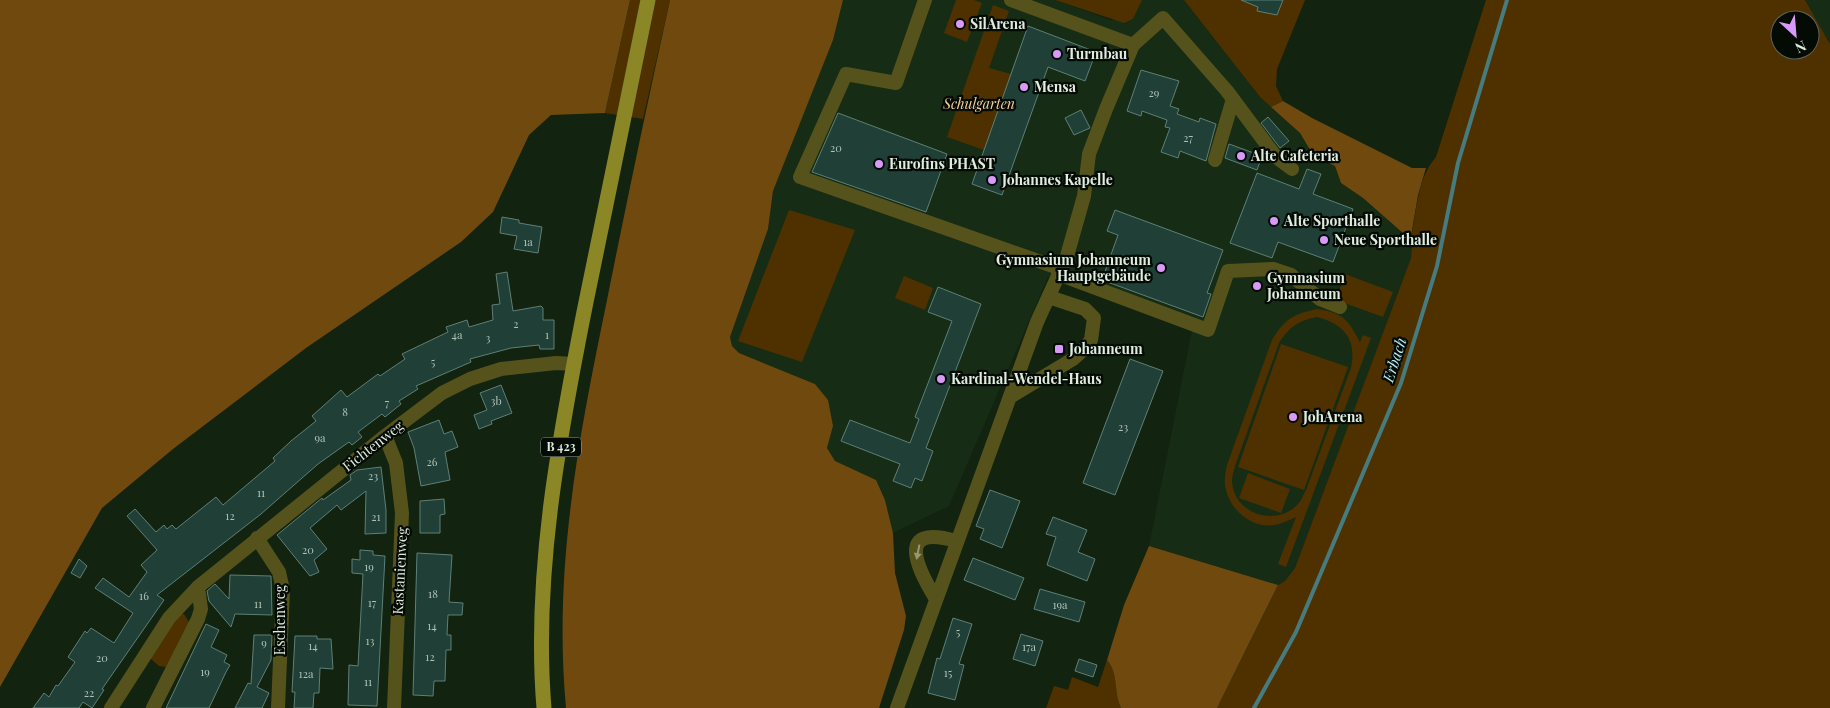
<svg xmlns="http://www.w3.org/2000/svg" width="1830" height="708" viewBox="0 0 1830 708" font-family="'Playfair Display',serif">
<style>
.built{fill:#162c14}
.green{fill:#4f3100;fill-rule:evenodd}
.forest{fill:#6f490d}
.lines{fill:none;stroke-linecap:round;stroke-linejoin:round}
.stream{stroke:#467c80;stroke-width:4}
.building{fill:#1f3f37;stroke:#5e8077}
.minor{stroke:#55531b;stroke-width:14}
.major{stroke:#8b8727;stroke-width:15}
.oneway{fill:#949873}
.poi-dot{fill:#d99af7;stroke:#040a04;stroke-width:2}
.labels{text-anchor:middle;stroke-width:4.5;stroke-linejoin:round;paint-order:stroke}
.number-label{font-size:11px;fill:#b0c1b5}
.shield{fill:#040a04;stroke:#9fa89d;stroke-width:1}
.shield-label{font-size:12px;font-weight:bold;fill:#e1ecdf}
.poi-label{font-size:14px;font-weight:bold;fill:#e1ecdf;stroke:#040a04;text-anchor:start}
.park-label{font-size:14px;font-style:italic;fill:#f8ce99;stroke:#040a04}
.street-label{font-size:14px;fill:#e1ecdf;stroke:#040a04}
.water-label{font-size:15px;font-style:italic;fill:#b9eef8;stroke:#040a04}
</style>
<rect width="100%" height="100%" fill="#122310"/>
<path class="built" d="M843 0H1055L1110 20 1133 19 1142 0H1184L1260 97 1300 133 1313 155 1335 166 1341 183 1363 198 1404 234 1412 245 1411 258 1295 568 1285 581 1278 585 1149 546 1193 325 1048 277 949 506 893 533 885 500 876 481 834 461 827 448 833 426 815 384 739 353 732 346 730 337 768 229 773 191 833 40Z
M1805 0H1830V44Z"/>
<path class="green" d="M630 0H670L643 119 605 113Z
M956 0H974L982 3 967 42 944 33Z
M1055 0H1142L1133 19 1124 23Z
M1184 0H1305L1277 69 1276 86 1283 101 1271 107 1260 97Z
M1486 0H1805L1830 44V708H1217L1278 585 1285 581 1295 568 1411 258 1412 245 1410 242C1417 213 1416 180 1436 157ZM1780 20H1810V50H1780Z
M993 5 1009 11 989 68 1011 74 984 150 947 137Z
M789 210 855 230 802 362 738 341Z
M1345 274 1393 292 1383 317 1336 300Z
M904 276 933 288 925 310 895 298Z
M1317 309C1343 313 1348 319 1360 342L1363 335 1371 338 1286 567 1278 564 1296 517C1289 520 1282 524 1274 525 1250 529 1227 507 1225 484 1224 478 1226 471 1227 465L1272 340C1285 319 1293 314 1317 309ZM1317 317C1344 324 1357 339 1351 368L1306 490C1303 495 1301 502 1296 506 1274 527 1233 513 1232 481 1232 476 1234 470 1235 466L1279 343C1289 327 1298 321 1317 317Z
M1281 344 1348 367 1304 490 1238 467Z
M1248 473 1290 489 1281 513 1239 498Z
M179 614H184L189 622 166 667 159 666 150 658Z
M1107 660C1119 674 1113 692 1121 708H1046L1054 686 1068 690 1072 677 1098 687Z"/>
<path class="forest" d="M0 0H630L605 113 551 115 529 135 493 212 461 242 306 348 173 449 102 508 0 687Z
M670 0H843L833 40 773 191 768 229 730 337 732 346 739 353 815 384 828 400 833 426 827 448 835 461 876 480 885 500 893 533 895 573 906 616 904 630 879 708H566C553 568 579 436 607 300 627 200 648 100 670 0Z
M1283 101 1312 118 1412 168H1426L1418 195 1410 242 1404 234 1363 198 1341 183 1335 166 1313 155 1300 133 1271 107Z
M1149 546 1278 585 1217 708H1121C1113 692 1119 674 1107 660L1124 605Z"/>
<g class="lines">
<path class="stream" d="M1254 708 1296 632 1401 383 1437 266 1458 163 1507 0"/>
</g>
<path class="building" d="M1241 0H1283L1277 15 1257 11 1258 7Z
M1028 26 1096 52 1085 81 1048 67 1002 195 972 184Z
M1141 70 1179 81 1170 106 1179 109 1177 114 1199 122 1200 118 1216 124 1206 161 1180 151 1178 158 1161 152 1170 128 1165 127 1167 120 1142 111 1141 116 1127 111Z
M1081 110 1090 128 1074 135 1065 118Z
M838 113 947 154 926 212 812 172Z
M1268 117 1289 141 1280 148 1261 123Z
M1229 144 1262 156 1257 170 1225 158Z
M1307 169 1321 174 1313 194 1353 209 1333 262 1278 242 1272 258 1230 243 1257 173 1299 189Z
M1115 210 1223 250 1207 293 1211 294 1203 317 1102 280 1118 235 1107 231Z
M502 217 519 220V223L542 227 538 253 514 249 517 236 500 233Z
M507 272 513 311 541 306 543 308V320H554V349H540L539 345 511 348 470 359 471 362 416 386 418 389 399 401 401 404 385 417 382 414 358 432 362 437 352 445 349 442 318 464 261 514 157 595 164 600 102 689 104 690 92 708 83 702 79 708H33L44 693 49 697 56 685 58 686 75 662 68 657 85 631 87 633 91 628 114 643 133 613 95 588 103 578 129 597 147 572 141 565 157 550 127 516 135 509 156 532 164 525 167 529 172 525 176 529 216 497 223 505 275 461 273 458 291 441 316 421 312 416 341 390 347 397 378 374 380 376 405 359 402 354 448 332 446 327 467 320 469 327 493 320 492 305 500 304 496 274Z
M938 287 981 304 926 448 933 451 922 481 915 478 911 488 893 481 900 464 841 441 850 420 910 443 919 419 915 417 952 321 928 312Z
M1130 359 1163 371 1115 495 1083 483Z
M501 385 512 413 491 421 492 424 479 429 474 415 487 410 480 393Z
M439 420 444 434 452 431 458 447 445 452 450 480 421 486 414 448 408 432Z
M381 467 386 510V533L365 534 366 491 341 510 337 505 310 528 327 549 314 560 319 572 310 576 277 535 322 498 323 500 351 480 350 475 357 470Z
M990 490 1020 501 1002 548 980 539 984 529 976 526Z
M444 499 445 514 440 515V533H420V501Z
M1053 517 1087 530 1078 552 1095 559 1087 581 1047 565 1056 537 1046 534Z
M360 550 373 551V555L385 556 377 706 348 705 349 665 358 666 363 574 352 573V559L360 560Z
M417 553 452 555 449 602 463 603 462 615H448L447 635H451V650H446L445 681H434L433 696 413 695Z
M973 558 1024 578 1015 600 964 580Z
M79 559 87 566 80 578 71 573Z
M230 575 271 576 272 615 235 614 231 627 209 601 207 591 215 584 229 599Z
M1040 589 1085 602 1079 622 1034 609Z
M953 618 972 624 959 664 964 665 955 700 928 693 937 658 940 659Z
M206 624 219 630 211 647 227 655 224 662 230 665 226 672 209 708H166Z
M1021 634 1043 641 1035 666 1013 659Z
M254 635H272L271 660 257 687 269 693 262 708H235L248 683 251 684Z
M295 636H317V639H331L333 669 320 668 319 693H314L313 708H294L295 692H292Z
M1079 659 1097 665 1093 677 1075 671Z"/>
<g class="lines">
<path class="minor" d="M925 0 896 83 846 74 800 177 1061 269
M1011 0 1133 45
M1215 160 1233 99
M1058 274 1208 330 1228 271 1273 269 1291 275 1320 299 1340 307
M1010 397 1073 359 1084 349 1091 340 1094 318 1085 309 1049 297
M385 436 396 463 402 513 394 708
M257 538 279 572 283 590 278 708
M936 599C918 570 894 523 956 541
M111 708 169 618 198 587 385 436 442 393 470 379 501 369 556 363 574 364
M153 708 198 619 201 609 198 587
M897 708 1037 322 1067 256 1084 196 1089 154 1106 109 1133 45 1163 18 1227 91 1276 157 1292 169"/>
<path class="major" d="M544 708C533 575 559 438 585 307 606 205 627 102 648 0"/>
</g>
<defs><path id="oneway-solid" d="M-6-.8H1V-3.2L6.5 0L1 3.2V.8H-6Z" transform="scale(1.25)"/></defs>
<use class="oneway" href="#oneway-solid" transform="translate(918 552) rotate(101)"/>
<g class="poi-dot">
<circle cx="960" cy="24" r="5"/>
<circle cx="1057" cy="54" r="5"/>
<circle cx="1024" cy="87" r="5"/>
<circle cx="1241" cy="156" r="5"/>
<circle cx="879" cy="164" r="5"/>
<circle cx="992" cy="180" r="5"/>
<circle cx="1274" cy="221" r="5"/>
<circle cx="1324" cy="240" r="5"/>
<circle cx="1161" cy="268" r="5"/>
<circle cx="1257" cy="286" r="5"/>
<rect x="1054" y="344" width="10" height="10" rx="2.5"/>
<circle cx="941" cy="379" r="5"/>
<circle cx="1293" cy="417" r="5"/>
</g>
<g class="labels">
<g class="number-label">
<text x="1154" y="97">29</text>
<text x="1188" y="142">27</text>
<text x="836" y="152">20</text>
<text x="528" y="246">1a</text>
<text x="516" y="328">2</text>
<text x="457" y="339">4a</text>
<text x="547" y="339">1</text>
<text x="488" y="342">3</text>
<text x="433" y="366">5</text>
<text x="496" y="405">3b</text>
<text x="387" y="407">7</text>
<text x="345" y="416">8</text>
<text x="1123" y="431">23</text>
<text x="320" y="442">9a</text>
<text x="432" y="466">26</text>
<text x="373" y="480">23</text>
<text x="261" y="497">11</text>
<text x="230" y="520">12</text>
<text x="376" y="521">21</text>
<text x="308" y="554">20</text>
<text x="369" y="571">19</text>
<text x="433" y="598">18</text>
<text x="144" y="600">16</text>
<text x="372" y="607">17</text>
<text x="258" y="608">11</text>
<text x="1060" y="609">19a</text>
<text x="432" y="630">14</text>
<text x="958" y="636">5</text>
<text x="370" y="645">13</text>
<text x="264" y="647">9</text>
<text x="313" y="650">14</text>
<text x="1029" y="651">17a</text>
<text x="430" y="661">12</text>
<text x="102" y="662">20</text>
<text x="205" y="676">19</text>
<text x="948" y="677">15</text>
<text x="306" y="678">12a</text>
<text x="368" y="686">11</text>
<text x="89" y="697">22</text>
</g>
<rect class="shield" x="541" y="437.5" width="40" height="19" rx="4"/>
<g class="shield-label">
<text x="561" y="451">B 423</text>
</g>
<g class="poi-label">
<text x="970" y="29">SilArena</text>
<text x="1067" y="59">Turmbau</text>
<text x="1034" y="92">Mensa</text>
<text x="1251" y="161">Alte Cafeteria</text>
<text x="889" y="169">Eurofins PHAST</text>
<text x="1002" y="185">Johannes Kapelle</text>
<text x="1284" y="226">Alte Sporthalle</text>
<text x="1334" y="245">Neue Sporthalle</text>
<text x="1151" y="265" text-anchor="end">Gymnasium Johanneum<tspan x="1151" dy="16">Hauptgebäude</tspan></text>
<text x="1267" y="283">Gymnasium<tspan x="1267" dy="16">Johanneum</tspan></text>
<text x="1069" y="354">Johanneum</text>
<text x="951" y="384">Kardinal-Wendel-Haus</text>
<text x="1303" y="422">JohArena</text>
</g>
<g class="park-label">
<text x="979" y="109">Schulgarten</text>
</g>
<g class="street-label">
<text transform="translate(373 446) rotate(-38)" y="5">Fichtenweg</text>
<text transform="translate(400 571) rotate(-87)" y="5">Kastanienweg</text>
<text transform="translate(280 620) rotate(-90)" y="5">Eschenweg</text>
</g>
<g class="water-label">
<text transform="translate(1395 360) rotate(-72)" y="5">Erbach</text>
</g>
</g>
<g transform="translate(1795 35) rotate(154)"><circle r="24" fill="#040a04" stroke="#5c645c"/>
<path d="M0-4L9 19L0 12L-9 19Z" fill="#d99af7"/>
<text y="-8" font-size="14" font-weight="bold" text-anchor="middle" fill="#e1ecdf">N</text>
</g>
</svg>
